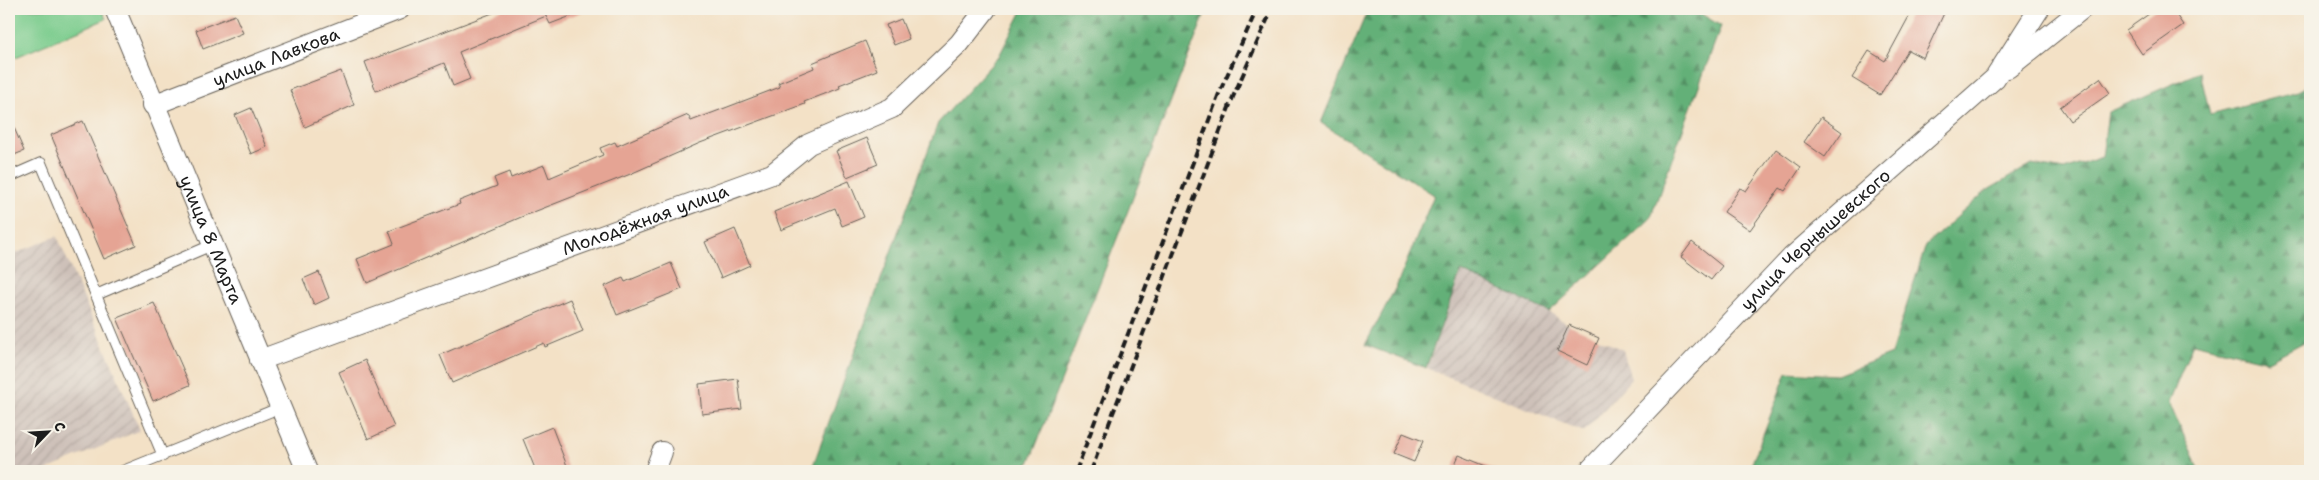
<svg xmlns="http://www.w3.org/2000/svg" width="2319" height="480" viewBox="0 0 2319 480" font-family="'Shantell Sans',sans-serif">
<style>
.industrial{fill:url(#industrial-furrows)}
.forest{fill:url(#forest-firs);stroke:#40664a}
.garden{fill:#7acc8d;stroke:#4b7454}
.building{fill:#e5a494}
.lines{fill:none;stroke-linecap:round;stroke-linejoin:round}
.service-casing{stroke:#676158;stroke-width:12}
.minor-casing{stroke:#676158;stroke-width:22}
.service{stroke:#fff;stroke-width:10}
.minor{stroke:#fff;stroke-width:20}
.rail{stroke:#1c1c1c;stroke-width:4;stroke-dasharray:8 4;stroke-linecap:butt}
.labels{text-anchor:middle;stroke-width:4.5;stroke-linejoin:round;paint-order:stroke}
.street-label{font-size:18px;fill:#1c1c1c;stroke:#f7f3e8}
</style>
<defs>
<pattern id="industrial-furrows" width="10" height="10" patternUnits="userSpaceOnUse" patternTransform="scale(1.25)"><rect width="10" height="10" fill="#cec1b9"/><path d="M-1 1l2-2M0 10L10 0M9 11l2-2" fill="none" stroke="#b0a59e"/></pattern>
<pattern id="forest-firs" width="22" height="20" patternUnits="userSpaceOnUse" patternTransform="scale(1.25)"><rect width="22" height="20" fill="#63b078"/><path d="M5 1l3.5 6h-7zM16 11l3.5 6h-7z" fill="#518e62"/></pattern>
</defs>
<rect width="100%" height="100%" fill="#f7f3e8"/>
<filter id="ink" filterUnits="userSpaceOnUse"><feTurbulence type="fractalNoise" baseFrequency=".02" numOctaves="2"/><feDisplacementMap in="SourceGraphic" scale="10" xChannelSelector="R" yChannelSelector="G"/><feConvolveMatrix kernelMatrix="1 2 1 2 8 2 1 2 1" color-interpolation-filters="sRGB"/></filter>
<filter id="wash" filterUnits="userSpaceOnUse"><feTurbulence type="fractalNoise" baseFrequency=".0096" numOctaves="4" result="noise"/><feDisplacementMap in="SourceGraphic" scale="20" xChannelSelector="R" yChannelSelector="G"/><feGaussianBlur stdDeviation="1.12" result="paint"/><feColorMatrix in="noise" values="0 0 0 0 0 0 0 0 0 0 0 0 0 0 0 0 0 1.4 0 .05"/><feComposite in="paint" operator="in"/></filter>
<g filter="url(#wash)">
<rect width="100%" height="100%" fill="#f3e1c6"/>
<path class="industrial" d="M57 236 140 430 44 471H9V256Z
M1461 271 1549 312 1569 325 1623 350 1631 379 1584 432 1427 368Z"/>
<path class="forest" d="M1023 9H1207L1026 471H811L938 123 999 56Z
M1368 9H1693L1721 26 1650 219 1549 312 1461 271 1426 368 1365 345 1397 285 1434 195 1321 123Z
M2200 72 2210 114 2298 91 2310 84V339L2268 361 2193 343 2169 403 2200 471H1749L1787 372 1837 375 1891 354 1926 245 1986 191 2032 164 2064 170 2102 157 2108 112Z"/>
<path class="garden" d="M9 9H102L106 19 9 60Z"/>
<g id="blocks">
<path class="building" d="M503 9 587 10 550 24 546 16 459 52 470 79 453 86 444 63 376 91 365 62Z
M1913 9H1946L1923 58 1908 50 1880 95 1852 78 1869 51 1885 61Z
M2156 9H2172L2183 25 2142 54 2126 30Z
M235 15 243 33 203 49 196 30Z
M901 19 909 39 894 45 886 25Z
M865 41 877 70 839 85 840 88 804 102 805 104 700 143 628 175 526 215 367 283 357 259 394 244 389 231 460 204 459 201 497 186 494 178 509 172 511 178 544 165 549 178 603 155 600 148 615 142 617 146 688 115 691 121 780 87 778 83 814 68 812 63Z
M341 71 354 105 305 127 290 90Z
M2100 78 2110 93 2070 121 2060 107Z
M251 108 267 147 251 154 235 115Z
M9 116 24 151 9 157Z
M1821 117 1842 132 1825 157 1804 142Z
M83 121 136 245 104 259 51 135Z
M867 138 878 164 847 177 836 151Z
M1776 149 1801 167 1785 191 1780 188 1750 230 1724 212 1740 188 1746 191Z
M849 181 864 217 842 226 835 208 781 230 774 212Z
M735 229 750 265 721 278 705 242Z
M1692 242 1722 266 1711 280 1681 257Z
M671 263 682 289 617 315 605 286 623 278 625 282Z
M319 272 329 298 314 305 303 279Z
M570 299 583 331 545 347 544 343 452 383 440 355Z
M154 303 190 385 153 401 117 318Z
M1569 325 1599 338 1587 365 1557 351Z
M365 360 394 427 368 439 339 372Z
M738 379 742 409 702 414 699 384Z
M552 427 569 471H536L523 439Z
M1403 433 1423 441 1414 462 1394 454Z
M1459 455 1498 471H1452Z"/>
</g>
</g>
<g filter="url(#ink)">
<use href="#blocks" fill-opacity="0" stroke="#676158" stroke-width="1"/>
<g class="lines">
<g class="service-casing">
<path id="service" d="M9 177 41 163 163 456
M96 295 212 245
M123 471 279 408"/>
</g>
<g class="minor-casing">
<g id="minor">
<path id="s1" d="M115 9 307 471"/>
<path d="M2008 68 2082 9"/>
<path id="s2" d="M153 105 400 9"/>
<path id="s3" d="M260 360 772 174 809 144 892 108 959 44 986 9"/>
<path d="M655 471 662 452"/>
<path id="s4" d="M1589 471 1792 257 1995 78 2039 9"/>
</g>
</g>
<use href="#service" class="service"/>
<use href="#minor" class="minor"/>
<path class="rail" d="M1076 471 1220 91 1257 9
M1091 471 1233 97 1272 9"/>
</g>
</g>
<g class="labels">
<g class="street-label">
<text dy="6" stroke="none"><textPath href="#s2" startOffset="132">улица Лавкова</textPath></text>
<text dy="6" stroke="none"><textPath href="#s3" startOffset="410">Молодёжная улица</textPath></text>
<text dy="6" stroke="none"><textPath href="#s1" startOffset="250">улица 8 Марта</textPath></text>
<text dy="6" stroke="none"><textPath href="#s4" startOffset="324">улица Чернышевского</textPath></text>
</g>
</g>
<rect width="2319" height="480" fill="none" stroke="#f7f3e8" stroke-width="30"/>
<g transform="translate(48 432) rotate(65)" stroke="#f7f3e8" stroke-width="4" paint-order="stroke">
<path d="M0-4L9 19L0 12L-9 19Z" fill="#1c1c1c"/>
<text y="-8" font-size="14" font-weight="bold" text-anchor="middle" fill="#1c1c1c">С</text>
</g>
</svg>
